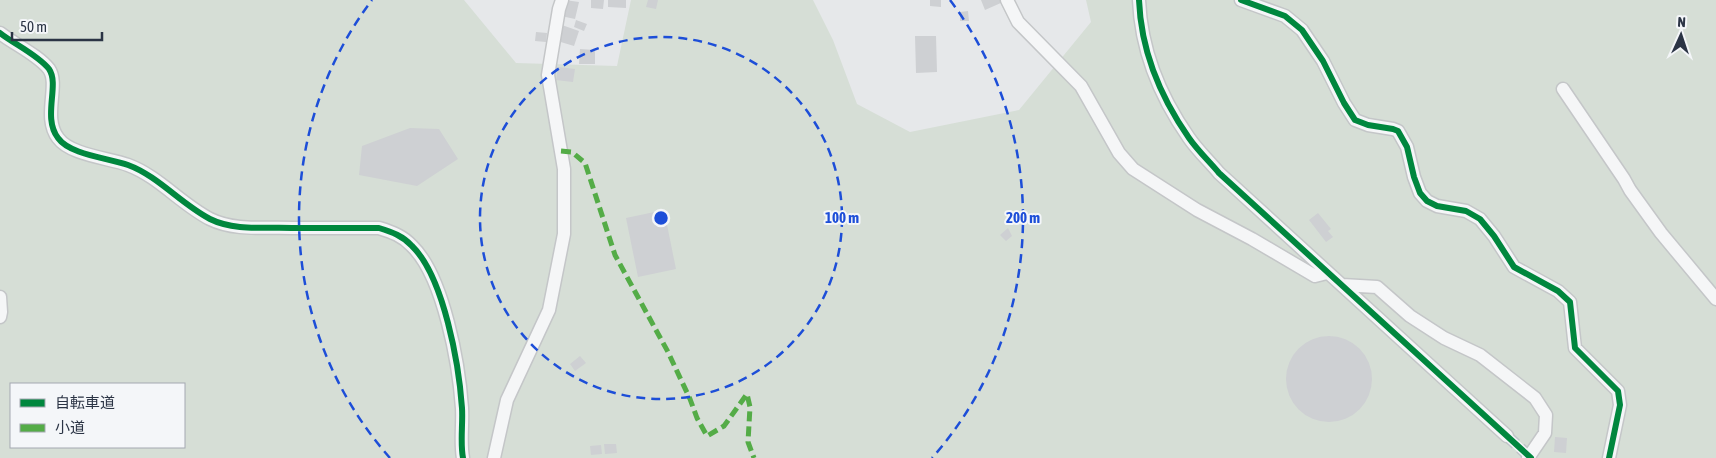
<svg xmlns="http://www.w3.org/2000/svg" width="1716" height="458" viewBox="0 0 1716 458" font-family="'Asap Condensed','Noto Sans JP',sans-serif">
<style>
.green{fill:#d6ded6;fill-rule:evenodd}
.building{fill:#ced0d3}
.lines{fill:none;stroke-linecap:round;stroke-linejoin:round}
.minor-tunnel{stroke:#c1c4c9;stroke-width:12;stroke-dasharray:12 6;stroke-linecap:butt}
.minor-casing{stroke:#c4c6c8;stroke-width:15}
.minor{stroke:#f5f6f7;stroke-width:12}
.quiet{stroke:#54ac47;stroke-width:5;stroke-dasharray:10 5;stroke-linecap:butt}
.cycleway-casing{stroke:#f4f6f9;stroke-width:9}
.cycleway{stroke:#00873e;stroke-width:6}
.ring{fill:none;stroke:#1d4ed8;stroke-width:2.5;stroke-dasharray:9 6}
.centre{fill:#1d4ed8;stroke:#f4f6f9;stroke-width:2.5}
.ring-label{font-size:15px;text-anchor:middle;font-weight:bold;fill:#1d4ed8;stroke:#f4f6f9;stroke-width:4;stroke-linejoin:round;paint-order:stroke}
</style>
<rect width="100%" height="100%" fill="#e6e8ea"/>
<path class="green" d="M0 0H464L516 63 617 66 631 0H813L833 40 857 104 910 132 1019 110 1091 22 1086 0H1716V458H0ZM11 384H184V447H11Z"/>
<path class="building" d="M565 0 579 2 575 19 561 16Z
M591 0H604L603 9 591 8Z
M608 0H626V8L608 7Z
M648 0H658L656 9 646 7Z
M930 0H941V7L930 6Z
M981 0H1002L1003 2 985 10Z
M968 11 969 21H960V12Z
M576 20 587 24 584 31 574 27Z
M559 24 579 31 574 46 554 40Z
M536 32 547 33 546 42 535 41Z
M915 36H936L937 72 916 73Z
M580 49 595 50V64H579Z
M558 67 575 69 573 82 556 80Z
M410 128 439 129 458 159 417 186 359 175 362 146Z
M664 210 676 269 638 277 626 218Z
M1318 213 1331 229 1328 231 1333 237 1326 242 1309 220Z
M1008 228 1012 236 1006 241 1000 235Z
M1286 379a43 43 0 1 1 86 0a43 43 0 1 1-86 0Z
M580 356 586 363 575 371 570 364Z
M1555 437 1567 438 1566 453 1554 452Z
M604 444H616L617 453 605 454Z
M601 445 602 454 591 455 590 446Z"/>
<g class="lines">
<path class="minor-tunnel" d="M1507 436 1531 458"/>
<g class="minor-casing">
<path id="minor" d="M1007 0 1018 22 1081 86 1119 153 1133 169 1197 210 1252 239 1315 276 1327 273
M1139 0C1141 50 1161 98 1189 138 1198 151 1210 162 1219 173L1507 436
M1241 0 1285 16 1302 30 1323 61 1344 103 1355 120 1368 125 1393 129 1398 131 1407 147 1414 177 1420 193 1427 201 1437 206 1466 211 1480 219 1494 236 1514 267 1558 291 1570 302 1575 348 1618 391 1620 405 1609 458
M0 33C14 44 38 55 49 69 60 85 42 117 58 138 70 155 109 158 128 165 158 176 181 204 210 219 234 231 265 227 292 228 321 228 350 228 379 228 392 232 403 236 412 246 444 277 459 365 462 408 463 425 460 442 463 458
M1563 89 1624 179 1630 190 1661 233 1716 299
M1342 285 1377 287 1410 316 1444 338 1480 355 1535 398 1546 415 1545 433 1528 458
M0 297 1 312 0 317
M494 458 507 400 549 310 564 234V169L548 75 559 9 562 0"/>
</g>
<use href="#minor" class="minor"/>
<path class="quiet" d="M561 151 572 152 585 163 615 255 668 352 690 399 697 418 707 436 724 426 747 394 750 407 748 442 754 458"/>
<g class="cycleway-casing">
<path id="cycleway" d="M1139 0C1141 50 1161 98 1189 138 1198 151 1210 162 1219 173L1531 458
M1241 0 1285 16 1302 30 1323 61 1344 103 1355 120 1368 125 1393 129 1398 131 1407 147 1414 177 1420 193 1427 201 1437 206 1466 211 1480 219 1494 236 1514 267 1558 291 1570 302 1575 348 1618 391 1620 405 1609 458
M0 33C14 44 38 55 49 69 60 85 42 117 58 138 70 155 109 158 128 165 158 176 181 204 210 219 234 231 265 227 292 228 321 228 350 228 379 228 392 232 403 236 412 246 444 277 459 365 462 408 463 425 460 442 463 458"/>
</g>
<use href="#cycleway" class="cycleway"/>
</g>
<g class="ring">
<circle cx="661" cy="218" r="181"/>
<path d="M390 458A362 362 0 0 1 372 0M950 0A362 362 0 0 1 932 458"/>
</g>
<circle cx="661" cy="218" r="8" class="centre"/>
<g class="ring-label">
<text x="842" y="223">100 m</text>
<text x="1023" y="223">200 m</text>
</g>
<rect x="10" y="383" width="175" height="65" fill="#f4f6f9" stroke="#a4a8b1"/>
<rect x="20" y="399" width="25" height="8" fill="#00873e" stroke="#a4a8b1"/>
<text x="55" y="408" font-size="15" fill="#2b3445">自転車道</text>
<rect x="20" y="424" width="25" height="8" fill="#54ac47" stroke="#a4a8b1"/>
<text x="55" y="433" font-size="15" fill="#2b3445">小道</text>
<g transform="translate(1681 35) rotate(3)" stroke="#f4f6f9" stroke-width="4" paint-order="stroke">
<path d="M0-4L9 19L0 12L-9 19Z" fill="#2b3445"/>
<text y="-8" font-size="14" font-weight="bold" text-anchor="middle" fill="#2b3445">N</text>
</g>
<path d="M12 32v8h90v-8" fill="none" stroke="#2b3445" stroke-width="2.5"/>
<text x="20" y="32" font-size="15" fill="#2b3445" stroke="#f4f6f9" stroke-width="4" paint-order="stroke">50 m</text>
</svg>
